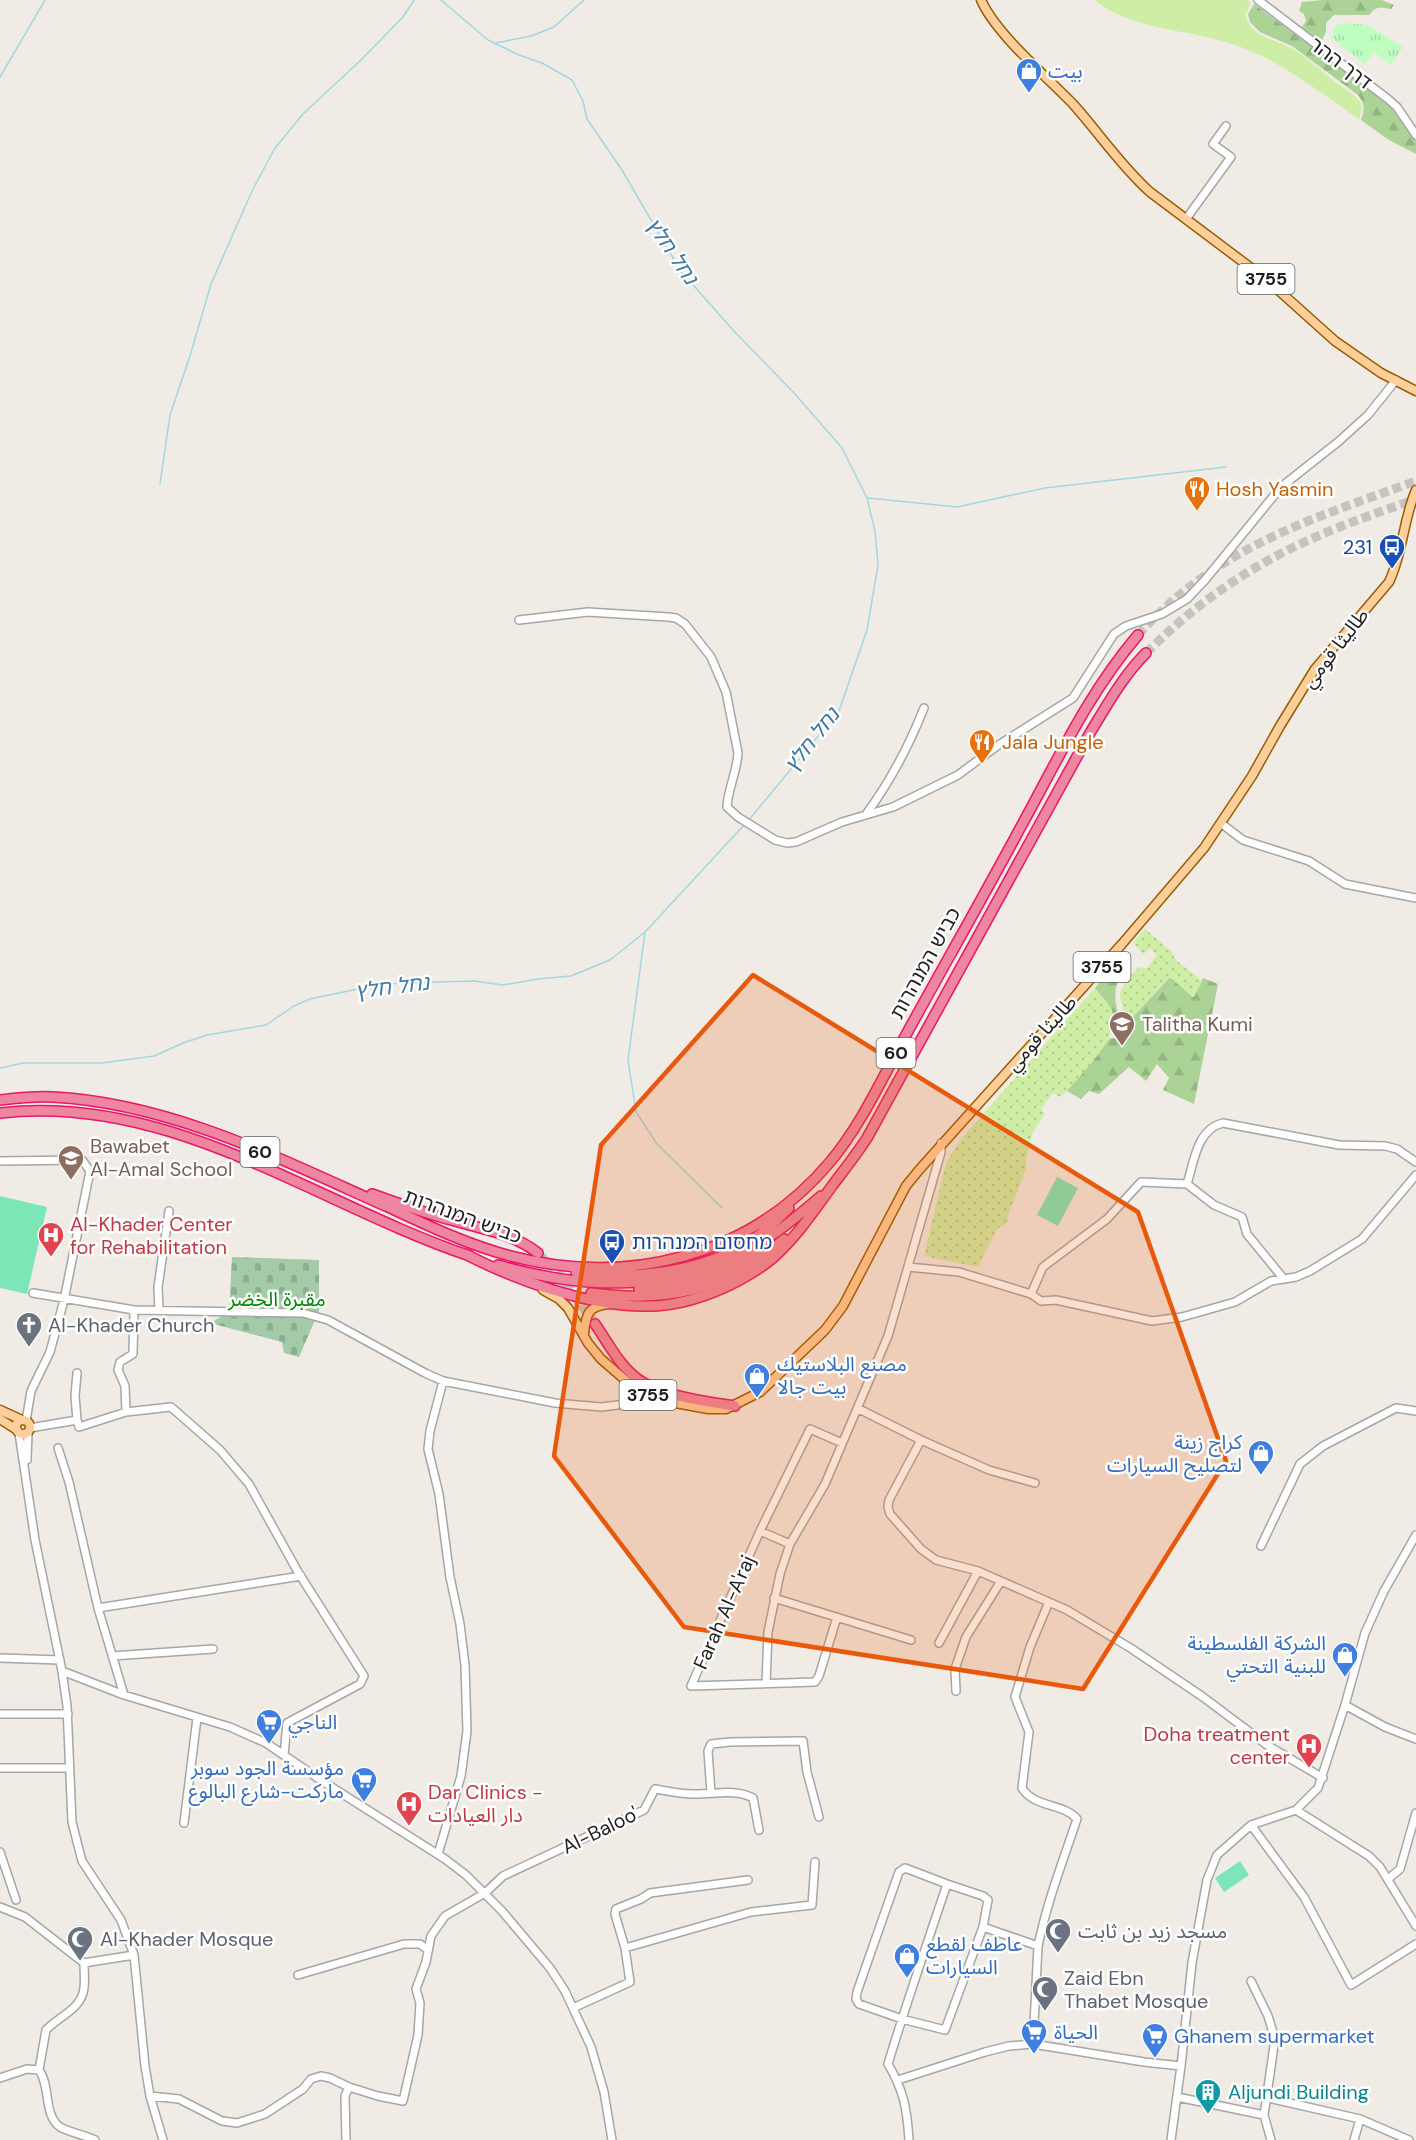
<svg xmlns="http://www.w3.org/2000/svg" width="1416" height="2140" viewBox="0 0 1416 2140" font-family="'DM Sans','Noto Sans Arabic','Noto Sans Hebrew',sans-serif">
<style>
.grass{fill:#ceeea6}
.forest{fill:url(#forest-firs)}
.cemetery{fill:url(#cemetery-stones)}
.park{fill:url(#park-tufts)}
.garden{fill:url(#garden-dots)}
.pitch{fill:#7ce6b7}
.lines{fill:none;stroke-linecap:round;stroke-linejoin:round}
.stream{stroke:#a1d7e1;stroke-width:1.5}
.highway-tunnel{stroke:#c6c2bd;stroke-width:9;stroke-dasharray:9 4.5;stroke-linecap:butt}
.minor-casing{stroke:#a6a6a6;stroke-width:10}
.major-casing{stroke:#995e00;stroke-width:11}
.highway-casing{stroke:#e9166b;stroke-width:12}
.minor{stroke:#fff;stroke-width:7}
.major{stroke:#ffce9a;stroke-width:8}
.highway{stroke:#ee869f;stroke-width:9}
.marked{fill:#e8590c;fill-opacity:0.2;stroke:#e8590c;stroke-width:4.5;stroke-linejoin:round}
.labels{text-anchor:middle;stroke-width:5;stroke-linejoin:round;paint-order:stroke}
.shield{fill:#fff;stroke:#626262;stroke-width:1.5}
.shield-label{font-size:18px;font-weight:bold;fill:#1f1f1f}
.street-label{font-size:20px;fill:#1f1f1f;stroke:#fff}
.shop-label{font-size:20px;fill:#366cbe;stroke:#fff;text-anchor:start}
.food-label{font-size:20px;fill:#c56008;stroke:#fff;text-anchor:start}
.transit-label{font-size:20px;fill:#164399;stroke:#fff;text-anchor:end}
.education-label{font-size:20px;fill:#785e54;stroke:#fff;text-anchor:start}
.health-label{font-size:20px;fill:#be3a42;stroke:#fff;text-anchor:start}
.park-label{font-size:20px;fill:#038706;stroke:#fff}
.worship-label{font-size:20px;fill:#5b616d;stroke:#fff;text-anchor:start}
.culture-label{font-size:20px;fill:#0d838f;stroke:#fff;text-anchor:start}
.water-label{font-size:21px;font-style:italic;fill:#3e78a6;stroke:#fff}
</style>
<defs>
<pattern id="forest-firs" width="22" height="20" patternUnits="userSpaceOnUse" patternTransform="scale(1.5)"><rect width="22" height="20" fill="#abd395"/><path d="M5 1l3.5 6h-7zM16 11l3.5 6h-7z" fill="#93b580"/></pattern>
<pattern id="cemetery-stones" width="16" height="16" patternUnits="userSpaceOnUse" patternTransform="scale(1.5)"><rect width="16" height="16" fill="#a3cba7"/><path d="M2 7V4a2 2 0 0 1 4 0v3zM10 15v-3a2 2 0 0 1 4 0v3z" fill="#8cae8f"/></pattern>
<pattern id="park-tufts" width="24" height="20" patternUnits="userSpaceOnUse" patternTransform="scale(1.5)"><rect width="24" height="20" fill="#befebf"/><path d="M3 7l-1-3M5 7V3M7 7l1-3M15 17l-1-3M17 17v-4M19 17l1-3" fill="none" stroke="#a3d9a4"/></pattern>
<pattern id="garden-dots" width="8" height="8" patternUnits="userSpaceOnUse" patternTransform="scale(1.5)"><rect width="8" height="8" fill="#ceeea6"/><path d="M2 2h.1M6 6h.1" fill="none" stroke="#b0cc8e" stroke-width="1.8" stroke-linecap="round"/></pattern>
</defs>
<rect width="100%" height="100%" fill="#f0ebe4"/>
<path class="grass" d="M1094 0H1248L1251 3 1245 15C1251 38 1275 39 1293 49 1308 58 1320 70 1334 81 1342 87 1354 93 1360 102 1363 108 1361 113 1359 119 1317 91 1278 58 1229 43 1184 29 1133 30 1094 0Z"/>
<path class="forest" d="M1323 0H1382L1394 5 1391 9C1380 7 1376 6 1369 15H1334L1326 23V32L1321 42 1302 27 1306 21 1304 14 1299 11 1302 2Z
M1254 4 1379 97 1406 122 1416 137V154L1389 140 1361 120C1365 109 1365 104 1358 95L1292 46 1260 32 1250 22 1248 14Z
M1118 959 1125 964C1123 973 1118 980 1116 988 1114 998 1117 1009 1119 1019L1114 1026 1112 1011 1095 988Z
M1170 977 1193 997 1203 978 1218 984 1194 1104 1163 1090 1169 1078 1157 1064 1146 1081 1129 1067 1099 1094 1089 1091 1081 1099 1067 1091 1110 1038 1123 1039 1128 1022Z"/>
<path class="cemetery" d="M232 1257 319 1260V1311L299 1357 284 1353 282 1342 210 1323 229 1312Z"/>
<path class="park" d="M1343 23 1367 25 1403 47 1391 65 1374 52 1365 64 1331 38 1336 25Z"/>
<path class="garden" d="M1145 929 1172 952 1176 960 1202 981 1194 997 1169 977 1128 1022C1116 991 1117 991 1139 967L1147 968 1157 955 1150 948 1144 954 1133 943Z
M1095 988C1100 995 1109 1003 1112 1011 1122 1036 1082 1073 1067 1091L1060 1097 1053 1093 1041 1109 1045 1114 1033 1132 1026 1158V1169L1009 1213 1008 1222 997 1229 978 1267 924 1256 946 1163 961 1139Z"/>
<path class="pitch" d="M1057 1177 1078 1188 1058 1226 1037 1215Z
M0 1196 47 1207 27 1294 0 1288Z
M1240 1861 1249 1875 1224 1892 1215 1878Z"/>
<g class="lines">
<path class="stream" d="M441 0 488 40 519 55 542 63 572 80 583 101 587 119 622 170 680 270 732 329 794 393 842 448 867 498 875 531 878 565 867 630 839 711 748 821
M496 43 531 36 554 27 584 0
M0 77 45 0
M160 484 170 415 190 356 211 284 252 191 275 148 303 114 361 60 403 17 414 0
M868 498 957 507 1045 488 1226 467
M645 932 628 1060 636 1112 657 1144 722 1208
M0 1068 23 1063H102L154 1056 183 1043 207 1035 266 1025 294 1006 310 999 358 989 400 983 474 981 503 985 538 979 571 976 610 960 645 932 745 824"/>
<path class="highway-tunnel" d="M1138 635C1217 547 1309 520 1416 481
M1146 653C1189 610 1237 575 1292 548 1332 528 1374 514 1416 499
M538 1253 559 1274 595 1324"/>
<g class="minor-casing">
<path id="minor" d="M1258 0 1388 99 1397 107 1416 135
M1186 219 1231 157 1213 144 1226 126
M519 620 588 612 668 617 676 618 685 624 711 657 726 692 738 753C737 772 728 788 727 807L738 817 775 840 787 843 796 842 842 822 893 807 958 775 997 746 1073 698 1114 634 1126 626 1162 614 1187 599 1205 580 1281 487 1338 442 1368 415 1396 380
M867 813C891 780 909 746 924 708
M1222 824 1243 840 1309 861 1345 884 1416 898
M0 1161 82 1160 90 1171 64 1300 50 1352 31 1391 26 1421
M1187 1184C1194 1162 1197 1129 1223 1123L1339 1145 1385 1146 1397 1149 1416 1162
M908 1267 959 1272 1031 1294 1041 1301 1056 1300 1152 1321 1182 1317 1235 1302 1271 1281 1296 1277 1310 1271 1362 1239 1416 1175
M33 1293 134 1310 303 1313 328 1320 425 1373 443 1381 555 1403 601 1407 626 1404 645 1395
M1031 1294 1043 1267 1107 1219 1141 1182 1187 1184 1214 1205 1242 1217 1247 1234 1283 1278
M159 1310 158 1287 169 1211
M859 1409 921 1440 989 1470 1035 1483
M126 1412 125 1386 118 1370 120 1362 133 1354 134 1310
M77 1420 75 1396 77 1373
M30 1428 77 1420 79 1427 126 1412 171 1407 220 1450 249 1484 298 1572 364 1676 360 1684 287 1723 284 1755
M19 1433 35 1540 62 1671 67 1706 72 1822 82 1861 121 1920 134 1955 145 2066 150 2096 163 2140
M921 1440 889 1500 888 1507 890 1514 921 1549 936 1560 978 1571 1067 1610 1132 1649 1203 1697 1267 1745 1323 1778
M58 1448 69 1482 98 1608 124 1695
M27 1460 28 1432
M760 1531 790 1544
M1261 1546 1300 1464 1323 1446 1396 1408 1416 1411
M774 1598 911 1640
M98 1608 301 1576
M837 1617 819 1676 815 1682 691 1686 760 1531 810 1429 842 1443
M939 1643 978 1571
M112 1656 213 1649
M0 1658 60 1660
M62 1671 124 1695 230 1727 266 1743 319 1779 445 1859 466 1875 502 1911 550 1968 565 1991 591 2047 604 2092 612 2140
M766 1683 768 1632 780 1574 790 1544 825 1484 888 1336 941 1152V1143
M956 1691 955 1669 966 1637 1001 1581
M1345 1705 1385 1727 1416 1739
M0 1714H68
M0 1768H69
M711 1793 708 1751 711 1744 730 1742 803 1741 807 1772 819 1817
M1296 1810 1369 1856 1380 1867 1416 1926
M184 1823 197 1718
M1251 1825 1304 1897 1351 1985 1416 1944
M0 1852 16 1900
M438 1854 461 1776 467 1731 465 1665 460 1624 450 1577 439 1494 428 1449 430 1431 443 1381
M1388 1879 1400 1869 1416 1813
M0 1907 25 1917 84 1963 134 1955
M983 1927 1038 1946
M625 1948 751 1912 812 1905 815 1862
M298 1975 404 1944H420L428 1950
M1251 1981 1268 2016 1275 2039 1264 2115 1271 2140
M573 2008 630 1982 625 1948 615 1914 616 1909 641 1899 650 1893 748 1880
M1033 2044 1038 1946C1047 1902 1063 1861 1077 1819 1064 1803 1034 1808 1022 1788L1029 1732 1015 1697 1030 1647 1049 1602
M39 2070C51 2086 43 2115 60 2127 68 2132 85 2135 95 2140
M0 2078 27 2069 39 2070 46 2030C59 2016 82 2009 84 1988 85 1980 84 1971 84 1963
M898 2080 985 2052 1009 2046 1033 2044 1144 2062 1181 2066
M150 2096 179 2099 222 2121 237 2123 265 2114 303 2089 311 2079 321 2076 330 2078 349 2087
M1177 2097 1264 2115
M1268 2098 1360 2119 1409 2140
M346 2140 345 2096 349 2087 378 2096 403 2101 418 2035 420 2003 416 1989 426 1962 431 1936 445 1916 485 1893 503 1876 644 1810 655 1789C667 1791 680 1794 693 1794 712 1795 735 1788 753 1798L759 1830
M909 2140C907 2109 904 2091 888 2064 906 2004 927 1944 947 1884L905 1868 899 1872 857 1992 856 1999 859 2004 902 2019 945 2030 983 1927 988 1900 983 1896 947 1884
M1171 2140 1181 2066 1192 1963 1207 1880 1217 1855 1251 1825 1296 1810 1318 1788 1345 1705 1365 1633 1384 1591 1416 1535
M1354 2140 1360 2119"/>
</g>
<g class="major-casing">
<path id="major" d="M981 0C996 34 1046 76 1073 104 1099 133 1121 166 1150 192L1267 280 1335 341 1381 373 1416 391
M543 1290 559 1299 568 1308 588 1343 601 1359 638 1391 665 1401 708 1409H726L760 1392 825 1330 843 1306 906 1186 919 1170 1122 944 1204 848 1252 776 1280 726 1315 669 1389 582C1403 553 1403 520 1416 490
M584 1333C586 1314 588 1306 609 1304
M0 1410 22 1420
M0 1419 17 1430
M16 1427a7 7 0 1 1 14 0a7 7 0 1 1-14 0Z"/>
</g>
<g class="highway-casing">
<path id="highway" d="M0 1100C17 1098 35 1096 53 1097 171 1103 282 1160 388 1207 427 1225 466 1244 507 1255 626 1287 749 1258 830 1162 862 1124 883 1076 907 1033 946 962 986 892 1024 821 1059 757 1090 691 1138 635
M0 1113C171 1093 316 1204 470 1256
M372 1194C398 1203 425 1213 451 1220 482 1229 512 1233 538 1253
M465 1254C516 1280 587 1306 644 1306 675 1307 709 1296 736 1282 749 1275 763 1267 774 1257 797 1236 814 1211 832 1186 844 1170 856 1155 867 1138L1090 733C1107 705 1123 676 1146 653
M498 1265C584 1290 676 1293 755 1246 779 1232 800 1214 821 1196
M576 1272C630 1280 694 1273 743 1246 760 1236 775 1222 789 1208
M639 1289C686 1286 722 1276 761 1249
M591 1293C667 1303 726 1291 784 1239
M595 1324C607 1341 618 1363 634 1376 655 1395 707 1402 735 1406"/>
</g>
<use href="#minor" class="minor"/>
<use href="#major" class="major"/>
<use href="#highway" class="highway"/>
</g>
<path class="marked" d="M753 975 1138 1212 1226 1461 1083 1689 684 1627 554 1456 601 1145Z"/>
<defs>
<g id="shop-pin" transform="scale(1.35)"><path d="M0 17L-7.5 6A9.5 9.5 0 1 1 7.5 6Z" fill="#3f7fe0" stroke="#fff"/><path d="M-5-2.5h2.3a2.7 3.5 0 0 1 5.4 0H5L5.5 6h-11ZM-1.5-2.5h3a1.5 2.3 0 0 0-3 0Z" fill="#fff"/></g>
<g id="restaurant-pin" transform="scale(1.35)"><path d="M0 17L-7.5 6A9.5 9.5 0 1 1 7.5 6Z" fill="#e8710a" stroke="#fff"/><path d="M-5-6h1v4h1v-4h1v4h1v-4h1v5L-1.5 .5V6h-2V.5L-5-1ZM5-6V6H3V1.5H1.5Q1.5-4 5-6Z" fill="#fff"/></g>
<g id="bus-pin" transform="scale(1.35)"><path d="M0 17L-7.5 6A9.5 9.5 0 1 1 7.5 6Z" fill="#1a4fb4" stroke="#fff"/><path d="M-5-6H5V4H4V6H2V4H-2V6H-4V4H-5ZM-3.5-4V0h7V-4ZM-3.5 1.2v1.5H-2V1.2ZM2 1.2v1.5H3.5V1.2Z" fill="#fff"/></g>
<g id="school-pin" transform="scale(1.35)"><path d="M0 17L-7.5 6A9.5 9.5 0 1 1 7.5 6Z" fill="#8d6e63" stroke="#fff"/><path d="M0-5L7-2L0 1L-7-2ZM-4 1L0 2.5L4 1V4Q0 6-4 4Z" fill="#fff"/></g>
<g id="hospital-pin" transform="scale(1.35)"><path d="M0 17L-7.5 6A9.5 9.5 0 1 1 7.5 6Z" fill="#e0444e" stroke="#fff"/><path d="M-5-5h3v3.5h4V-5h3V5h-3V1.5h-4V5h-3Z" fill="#fff"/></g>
<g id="church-pin" transform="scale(1.35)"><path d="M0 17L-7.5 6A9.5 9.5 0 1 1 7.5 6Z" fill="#6b7280" stroke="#fff"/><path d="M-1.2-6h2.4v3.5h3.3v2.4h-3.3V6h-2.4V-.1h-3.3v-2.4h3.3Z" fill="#fff"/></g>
<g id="supermarket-pin" transform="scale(1.35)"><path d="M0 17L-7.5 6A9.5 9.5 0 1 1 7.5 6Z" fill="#3f7fe0" stroke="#fff"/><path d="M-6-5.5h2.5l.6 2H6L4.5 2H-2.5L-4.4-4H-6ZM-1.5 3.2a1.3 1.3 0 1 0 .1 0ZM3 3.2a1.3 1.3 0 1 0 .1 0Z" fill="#fff"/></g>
<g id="mosque-pin" transform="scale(1.35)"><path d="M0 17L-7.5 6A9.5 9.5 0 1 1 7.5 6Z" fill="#6b7280" stroke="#fff"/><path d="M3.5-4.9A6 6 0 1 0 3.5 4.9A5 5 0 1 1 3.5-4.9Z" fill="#fff"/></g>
<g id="building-pin" transform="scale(1.35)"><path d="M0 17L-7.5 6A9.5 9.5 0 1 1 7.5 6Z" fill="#0f9aa8" stroke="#fff"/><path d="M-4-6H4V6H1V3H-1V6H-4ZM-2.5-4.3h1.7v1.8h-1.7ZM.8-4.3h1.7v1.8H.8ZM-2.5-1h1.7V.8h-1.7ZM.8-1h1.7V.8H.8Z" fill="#fff"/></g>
</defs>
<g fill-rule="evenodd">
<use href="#shop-pin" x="1029" y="71"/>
<use href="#restaurant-pin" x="1197" y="489"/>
<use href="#bus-pin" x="1392" y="547"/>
<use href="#restaurant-pin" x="982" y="742"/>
<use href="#school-pin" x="1122" y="1024"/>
<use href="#school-pin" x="71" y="1158"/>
<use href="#hospital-pin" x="51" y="1235"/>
<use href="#bus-pin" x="612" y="1242"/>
<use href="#church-pin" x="29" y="1325"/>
<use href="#shop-pin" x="757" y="1376"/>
<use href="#shop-pin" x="1261" y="1453"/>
<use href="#shop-pin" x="1345" y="1655"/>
<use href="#supermarket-pin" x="269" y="1722"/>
<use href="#hospital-pin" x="1309" y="1746"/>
<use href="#supermarket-pin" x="364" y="1780"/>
<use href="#hospital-pin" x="409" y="1804"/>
<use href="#mosque-pin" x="1058" y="1931"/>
<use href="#mosque-pin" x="80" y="1939"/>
<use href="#shop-pin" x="907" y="1956"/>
<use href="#mosque-pin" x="1045" y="1989"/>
<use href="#supermarket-pin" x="1034" y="2032"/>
<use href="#supermarket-pin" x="1155" y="2036"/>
<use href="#building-pin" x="1208" y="2092"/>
</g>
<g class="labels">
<g class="shield">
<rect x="1237.5" y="264" width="57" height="30" rx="4.5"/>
<rect x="1073.5" y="952" width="57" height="30" rx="4.5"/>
<rect x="876.5" y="1038" width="39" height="30" rx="4.5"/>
<rect x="240.5" y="1137" width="39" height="30" rx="4.5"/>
<rect x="619.5" y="1380" width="57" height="30" rx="4.5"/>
</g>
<g class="shield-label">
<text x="1266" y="285">3755</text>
<text x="1102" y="973">3755</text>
<text x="896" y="1059">60</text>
<text x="260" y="1158">60</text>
<text x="648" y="1401">3755</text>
</g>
<g class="street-label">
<text transform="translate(1341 63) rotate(37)" y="7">דרך ההר</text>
<text transform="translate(1335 648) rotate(-52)" y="7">طاليثا قومي</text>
<text transform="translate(925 963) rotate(-61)" y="7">כביש המנהרות</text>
<text transform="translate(1041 1033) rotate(-48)" y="7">طاليثا قومي</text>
<text transform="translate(463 1216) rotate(20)" y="7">כביש המנהרות</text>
<text transform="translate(724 1612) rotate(-66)" y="7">Farah Al-A'raj</text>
<text transform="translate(600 1830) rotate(-26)" y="7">Al-Baloo'</text>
</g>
<g class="shop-label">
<text x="1048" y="78">بيت</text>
<text x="777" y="1371">مصنع البلاستيك<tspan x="777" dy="23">بيت جالا</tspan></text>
<text x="1242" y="1449" text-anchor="end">كراج زينة<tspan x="1242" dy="23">لتصليح السيارات</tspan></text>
<text x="1326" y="1650" text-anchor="end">الشركة الفلسطينة<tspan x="1326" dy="23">للبنية التحتي</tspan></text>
<text x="288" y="1729">الناجي</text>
<text x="344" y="1775" text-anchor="end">مؤسسة الجود سوبر<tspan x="344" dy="23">ماركت-شارع البالوع</tspan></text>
<text x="926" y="1951">عاطف لقطع<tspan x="926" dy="23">السيارات</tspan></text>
<text x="1054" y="2039">الحياة</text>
<text x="1174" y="2043">Ghanem supermarket</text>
</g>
<g class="food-label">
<text x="1216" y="496">Hosh Yasmin</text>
<text x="1002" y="749">Jala Jungle</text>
</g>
<g class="transit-label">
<text x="1372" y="554">231</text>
<text x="632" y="1249" text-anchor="start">מחסום המנהרות</text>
</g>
<g class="education-label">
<text x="1142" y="1031">Talitha Kumi</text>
<text x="90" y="1153">Bawabet<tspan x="90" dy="23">Al-Amal School</tspan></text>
</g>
<g class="health-label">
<text x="70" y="1231">Al-Khader Center<tspan x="70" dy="23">for Rehabilitation</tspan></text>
<text x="1290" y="1741" text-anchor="end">Doha treatment<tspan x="1290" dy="23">center</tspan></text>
<text x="428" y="1799">Dar Clinics -<tspan x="428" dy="23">دار العيادات</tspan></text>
</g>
<g class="park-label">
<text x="277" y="1306">مقبرة الخضر</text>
</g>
<g class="worship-label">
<text x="48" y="1332">Al-Khader Church</text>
<text x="1078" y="1938">مسجد زيد بن ثابت</text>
<text x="100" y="1946">Al-Khader Mosque</text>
<text x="1064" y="1985">Zaid Ebn<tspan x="1064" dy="23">Thabet Mosque</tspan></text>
</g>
<g class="culture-label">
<text x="1228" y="2099">Aljundi Building</text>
</g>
<g class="water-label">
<text transform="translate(672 251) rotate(56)" y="7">נחל חלץ</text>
<text transform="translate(812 740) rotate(-52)" y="7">נחל חלץ</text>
<text transform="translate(392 987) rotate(-7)" y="7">נחל חלץ</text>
</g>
</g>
</svg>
